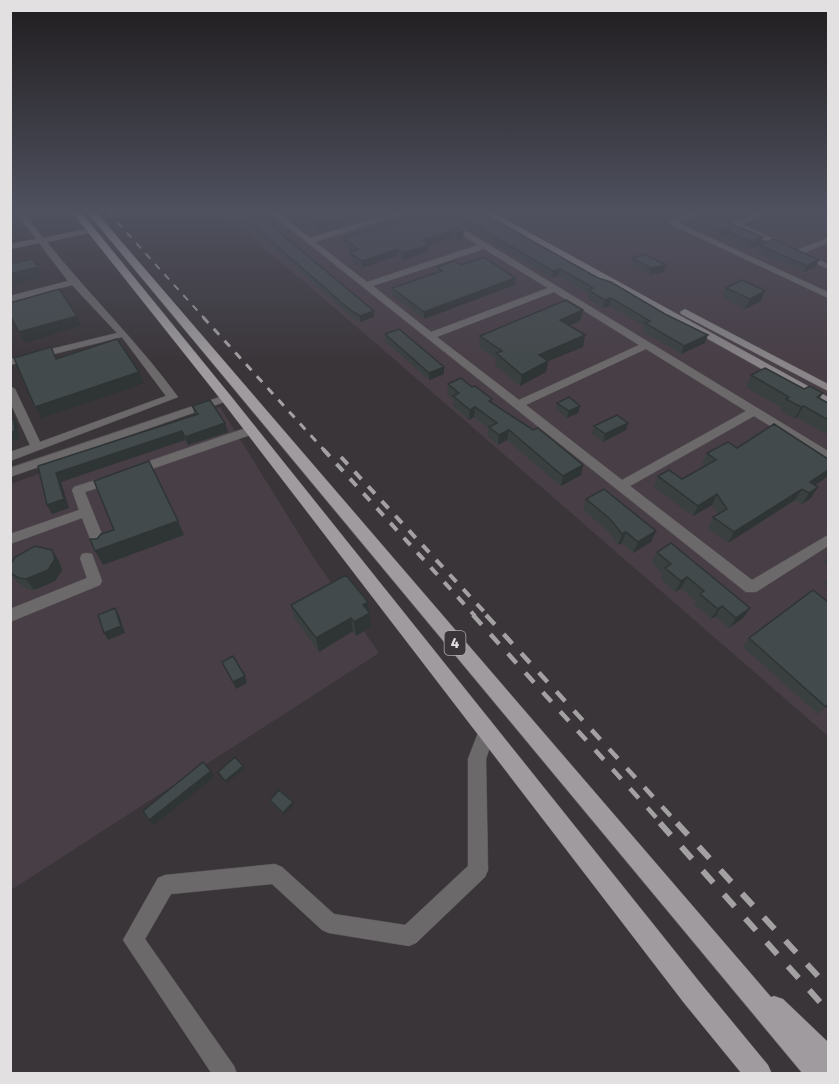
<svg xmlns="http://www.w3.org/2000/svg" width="839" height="1084" viewBox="0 0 839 1084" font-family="'Fira Sans',sans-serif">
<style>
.built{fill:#483e46}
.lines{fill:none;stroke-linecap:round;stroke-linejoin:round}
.street-casing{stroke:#585457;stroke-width:1}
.secondary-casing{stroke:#585457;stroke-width:1}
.primary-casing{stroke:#585457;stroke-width:1}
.street{fill:#6c696b;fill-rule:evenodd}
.secondary{fill:#898588;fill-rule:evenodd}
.primary{fill:#9f9b9e;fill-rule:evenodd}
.rail-far4{stroke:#a4a1a3;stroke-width:2;stroke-dasharray:7 7;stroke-linecap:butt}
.rail-far3{stroke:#a4a1a3;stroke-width:3;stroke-dasharray:8 8;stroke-linecap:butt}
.rail-far2{stroke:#a4a1a3;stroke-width:4;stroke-dasharray:10 10;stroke-linecap:butt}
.rail-far1{stroke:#a4a1a3;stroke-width:4.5;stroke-dasharray:13 13;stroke-linecap:butt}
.rail{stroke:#a4a1a3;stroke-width:6;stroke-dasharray:16 16;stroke-linecap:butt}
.wall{fill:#3a4040}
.shaded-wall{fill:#2f3434}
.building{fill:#434a4b;stroke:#2f3434;stroke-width:1.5}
.labels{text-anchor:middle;stroke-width:5;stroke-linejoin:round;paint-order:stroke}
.shield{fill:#3a3539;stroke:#b0adaf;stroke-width:1.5}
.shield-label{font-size:15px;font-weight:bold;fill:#e3e0e2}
</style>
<rect width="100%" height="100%" fill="#3a3539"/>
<path class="built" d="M222 212H828V736L372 340Z
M220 407 312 555 379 653 11 890V484Z"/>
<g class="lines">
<g class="street-casing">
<path id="street" d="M16 212H23L43 238 93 228V232L47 242C89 295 138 342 178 397L10 461V452L30 445 10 402V386L15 389 40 442 166 396 122 337 10 365V359L117 333 72 285 10 302V296L68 281 39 243 10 249V244L36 239Z
M269 212H277L310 238 395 212H408L315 242 367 282 478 245 426 212H435L828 451V460L824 459 754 416 630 486 752 580 828 535V546L756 592H746ZM484 249 548 288 431 332 373 286ZM554 292 639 345 519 400 437 337ZM646 349 746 411 622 480 526 405Z
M691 212H702L678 223 828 292V298L668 223Z
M758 212H769L741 224 797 250 828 238V243L804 253 828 264V269L730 224Z
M226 395 230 396V400L10 477V468Z
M252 426 256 427V433L140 473 136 474 130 470 132 467Z
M112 475 116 476 118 479 116 482 85 492 107 547 105 551H95L82 518 10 544V534L79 510 72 490 74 487Z
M87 553 92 554 102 581 100 585 10 622V609L87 578 80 558 82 554Z
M487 723 493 725 495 731 486 759 488 870 485 877 416 943 409 946 329 933 322 930 272 884 171 894 145 939 234 1066 237 1074H212L123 940 158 878 165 875 275 864 282 867 334 914 405 925 468 866V759L481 725Z"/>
</g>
<g class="secondary-casing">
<path id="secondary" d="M481 212H492L828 397V406Z
M685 309 828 384V391L681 314 680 312Z"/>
</g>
<g class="primary-casing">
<path id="primary" d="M72 212H81L230 395 702 985 768 1065 772 1074H742L684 1003 222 401Z
M87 212H96L771 997 774 996 783 999 828 1042V1074H803Z"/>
</g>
<use href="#street" class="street"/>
<use href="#secondary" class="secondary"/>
<use href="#primary" class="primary"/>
<path class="rail-far4" d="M108 212 205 319"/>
<path class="rail-far3" d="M203 317 325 451"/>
<path class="rail-far2" d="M323 449 475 616
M341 457 488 616"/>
<path class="rail-far1" d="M473 615 662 824
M486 615 678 824"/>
<path class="rail" d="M660 823 828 1011
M677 823 828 987"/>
</g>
<path class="wall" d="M230 212H255L374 317 360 322 351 317 277 251Z
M442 212H481L705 343 681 354 642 331 644 326 609 306 603 308 587 298 588 293 584 291 559 276 552 278 451 219Z
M708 212H749L725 221 763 237 761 244 749 249 726 239 728 234 721 237 703 229 705 223 713 219 707 217Z
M817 212H828V222L815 216Z
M301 213 340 223 318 229 302 217Z
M439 216 463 238 456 241 452 238 429 245V252L403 260 397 256 362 268 350 260V253L353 252 343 245V238L425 221Z
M759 245 816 267 804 272 757 252Z
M632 258 664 272 649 275 631 265Z
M461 265 515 285 424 319 392 295V288L437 273V267Z
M726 288 761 301 745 309 722 298Z
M583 310 580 321 570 326 585 335 583 347 548 361 546 372 520 386 495 365 496 359 479 347 480 336Z
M385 334 444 367V374L429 380 385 341Z
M751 375 823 393 820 398 828 403V433L827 432 825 434 797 417 794 419 780 411 782 408 746 387Z
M448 384 472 387 492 399V402L583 465 581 475 561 486 507 440 498 445 488 437V428L474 417 469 420 453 406V399L447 394Z
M557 403 578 413 567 418 556 410Z
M192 406 225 423 228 432 188 445 185 440 61 482 69 508 52 514 38 466 195 415Z
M628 423 626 430 603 442 592 434 594 426Z
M737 448 818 487 811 498 802 504 795 500 728 543 708 528 713 517 718 514 712 505 693 516 654 487 658 476 682 479 704 466 702 464 707 453Z
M586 499 651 542 633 553 622 543 618 545 607 530 583 510Z
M657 552 750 608 743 618 729 628 715 617 711 619 694 604 696 601 681 588 675 592 661 579 663 573 652 563Z
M828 556V566L824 563Z
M59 561 62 570 55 581 34 590 27 589 18 583 10 573Z
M828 578V588L824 584Z
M368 602 371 627 356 636 353 631 319 652 295 619 291 605Z
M828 602V706L818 714 743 647 749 638Z
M270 800 294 805 284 815 271 803Z"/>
<path class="shaded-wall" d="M735 212H749L721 223 723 217Z
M340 218V223L318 229 317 224Z
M731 227 728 234 721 237 723 230Z
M452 231V238L429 245V252L403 260V253L423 240Z
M464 231 463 238 456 241 457 234Z
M763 237 761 244 749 249 752 242Z
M397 249V256L362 268V261Z
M819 260 816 267 804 272 807 266Z
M666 265 664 272 649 275 651 268Z
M38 267 42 277 10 286V274Z
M560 269 559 276 552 278 553 271Z
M515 278V285L424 319V312Z
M765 291 761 301 745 309 750 299Z
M611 298 609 306 603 308 605 300Z
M583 310 580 321 558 331 560 320Z
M374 311V317L360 322V316Z
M77 316 81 326 25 343 19 332Z
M585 335 583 347 548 361 546 372 520 386 522 375 539 355Z
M708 335 705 343 681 354 684 346Z
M444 367V374L429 380V373Z
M139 372 144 383 84 404 41 418 35 407Z
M580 406 578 413 567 418 569 411Z
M804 406 797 417 794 419 801 407Z
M475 407 474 417 469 420 470 410Z
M14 419 18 426 19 439 10 441V433Z
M225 423 228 432 188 445 185 437Z
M628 423 626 430 603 442 605 434Z
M509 430 507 440 498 445 499 435Z
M182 431 185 440 61 482 69 508 52 514 47 505 56 473Z
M583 465 581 475 561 486 563 476Z
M828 470V476L806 492 810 482Z
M818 487 811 498 802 504 809 493Z
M802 489 795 500 728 543 734 532Z
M717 494 712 505 693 516 698 506Z
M178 521 184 535 103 565 95 551Z
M656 531 651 542 633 553 638 542Z
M626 532 622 543 618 545 622 534Z
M52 550 59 561 62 570 55 581 34 590 26 579Z
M687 577 681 588 675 592 681 581Z
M368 602 371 627 356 636 354 622 363 605Z
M722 606 715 617 711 619 718 609Z
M115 608 119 615 125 633 108 640 104 633Z
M750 608 743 618 729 628 736 618Z
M351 618 353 631 319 652 316 638Z
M245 676 247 683 236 689 233 682Z
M243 766 244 769 227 783 225 781Z
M211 771 214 777 154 825 149 820Z
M293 802 294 805 284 815 283 813Z"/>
<path class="building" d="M236 212H255L374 311 360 316 350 310 276 245Z
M332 212 340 218 317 224 301 213Z
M452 212H481L598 278 611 282 665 314 708 335 684 346 645 323 650 321 611 298 605 300 588 290 593 288 585 283 560 269 553 271Z
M713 212H735L723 217Z
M417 216 425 221 439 216 464 231 457 234 452 231 423 240 429 245 403 253 397 249 362 261 350 253 359 249 343 238Z
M717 218 763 237 752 242 728 232 731 227 723 230 705 223Z
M773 239 819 260 807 266 759 245Z
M644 254 666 265 651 268 632 258Z
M484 257 515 278 424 312 392 288 442 271 437 267 454 261 461 265Z
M32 259 38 267 10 274V264Z
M742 280 765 291 750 299 726 288Z
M59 289 77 316 19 332 10 315V303Z
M566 300 583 310 560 320 585 335 539 355 548 361 522 375 496 353 502 351 480 336Z
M399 329 444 367 429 373 385 334Z
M117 339 139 372 35 407 14 358 51 347 56 359Z
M765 368 804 389 810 386 823 393 817 397 828 403V420L804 406 801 407 786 399 789 397 751 375Z
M461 378 472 387 475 386 492 399 489 401 533 430 538 428 583 465 563 476 509 430 499 435 489 427 497 423 475 407 470 410 453 396 459 393 448 384Z
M569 397 580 406 569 411 557 403Z
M210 400 225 423 185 437 182 431 56 473 64 499 47 505 38 466 198 414 192 406Z
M617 415 628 423 605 434 594 426Z
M14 419 15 431 10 433V420Z
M774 424 828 459V470L810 482 818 487 809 493 802 489 734 532 713 517 727 509 717 494 698 506 658 476 669 470 682 479 716 460 707 453 728 442 737 448Z
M149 461 178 521 95 551 90 539H97L101 534 114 530 94 481Z
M604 489 656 531 638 542 626 532 622 534 610 519 586 499Z
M671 543 750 608 736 618 722 606 718 609 700 594 704 591 687 577 681 581 665 568 671 564 657 552Z
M35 546 52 550 55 559 48 570 26 579 19 578 10 573V565L15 557Z
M346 575 368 602 363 605 370 613 354 622 351 618 316 638 291 605Z
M813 590 828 602V704L826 707 749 638Z
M115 608 121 626 104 633 98 615Z
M233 656 245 676 233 682 222 662Z
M235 757 243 766 225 781 218 772Z
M203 762 211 771 149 820 143 811Z
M279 790 293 802 283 813 270 800Z"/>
<linearGradient id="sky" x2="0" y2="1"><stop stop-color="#201d1f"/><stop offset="0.58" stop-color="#4f515f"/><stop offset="1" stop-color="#4f515f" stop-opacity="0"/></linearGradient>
<rect width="839" height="364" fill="url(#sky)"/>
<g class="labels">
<rect class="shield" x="444.5" y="631" width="21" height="24" rx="4.5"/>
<g class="shield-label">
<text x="455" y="648">4</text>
</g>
</g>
<rect width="839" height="1084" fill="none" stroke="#e3e0e2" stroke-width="24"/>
</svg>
